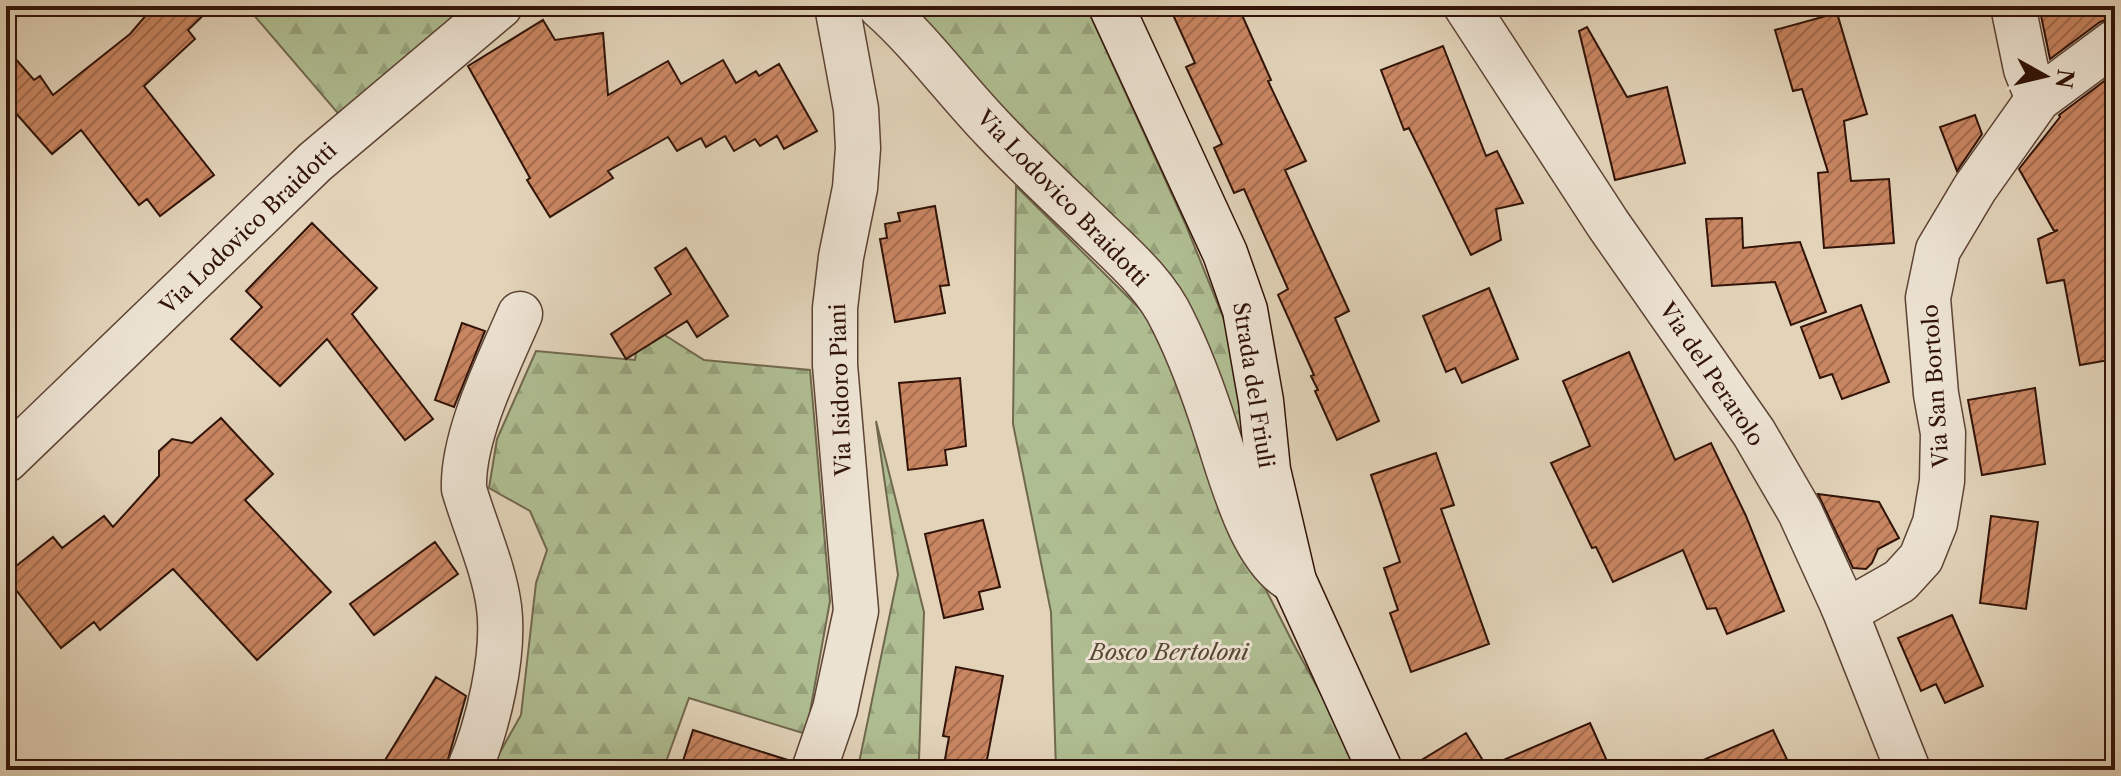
<svg xmlns="http://www.w3.org/2000/svg" width="2121" height="776" viewBox="0 0 2121 776" font-family="'Libre Caslon Text',serif">
<style>
.forest{fill:url(#forest-firs);stroke:#70684d;stroke-width:2}
.building{fill:url(#building-hatch);stroke:#311308;stroke-width:2}
.lines{fill:none;stroke-linecap:round;stroke-linejoin:round}
.minor-casing{stroke:#5d4334;stroke-width:47}
.tertiary-casing{stroke:#5d4334;stroke-width:47}
.secondary-casing{stroke:#311308;stroke-width:47}
.minor{stroke:#ece2d2;stroke-width:44}
.tertiary{stroke:#ece2d2;stroke-width:44}
.secondary{stroke:#ece2d2;stroke-width:44}
.labels{text-anchor:middle;stroke-width:6;stroke-linejoin:round;paint-order:stroke}
.street-label{font-size:22px;fill:#311308;stroke:#ece2d2}
.park-label{font-size:22px;font-style:italic;fill:#574631;stroke:#ece2d2}
</style>
<defs>
<pattern id="forest-firs" width="22" height="20" patternUnits="userSpaceOnUse" patternTransform="scale(2)"><rect width="22" height="20" fill="#afbe92"/><path d="M5 1l3.5 6h-7zM16 11l3.5 6h-7z" fill="#97a27c"/></pattern>
<pattern id="building-hatch" width="6" height="6" patternUnits="userSpaceOnUse" patternTransform="scale(2)"><rect width="6" height="6" fill="#c98662"/><path d="M-1 1l2-2M0 6l6-6M5 7l2-2" fill="none" stroke="#a46c4f"/></pattern>
</defs>
<rect width="100%" height="100%" fill="#e2d3b9"/>
<filter id="stains"><feTurbulence type="fractalNoise" baseFrequency=".0025" numOctaves="4"/><feColorMatrix values="0 0 0 0 .2 0 0 0 0 .09 0 0 0 0 .02 0 0 0 .5 -.17"/></filter>
<radialGradient id="worn" r=".72"><stop offset=".6" stop-color="#630" stop-opacity="0"/><stop offset="1" stop-color="#630" stop-opacity=".3"/></radialGradient>
<path class="forest" d="M246 6H488L342 118Z
M907 6H1086L1185 223 1225 322 1248 431 1252 510 1223 405Z
M1016 186 1145 314 1162 335 1230 519 1294 645 1363 770H1056L1051 612 1013 424Z
M641 320 704 360 810 370 830 601 806 734 689 698 663 770H490L521 715 536 583 547 550 530 511 489 488 497 439 536 351 635 360Z
M876 421 924 612 919 760 916 770H855L859 763 898 575Z"/>
<path class="building" d="M154 6H213L188 30 195 39 144 86 214 175 160 216 147 199 139 205 81 130 52 154 6 102V48L34 80 40 76 53 95 130 34Z
M1169 6H1238L1271 80 1268 81 1306 161 1285 170 1349 311 1335 318 1379 421 1337 440 1315 391 1318 390 1311 376 1314 375 1278 295 1288 289 1244 189 1234 193 1214 148 1222 144 1186 67 1195 63Z
M2039 6H2115V17L2100 22 2050 59Z
M1837 13 1867 114 1844 121 1851 181 1889 179 1894 243 1824 248 1818 173 1828 172 1802 89 1793 91 1775 30Z
M543 20 555 40 603 33 608 95 668 61 681 84 723 60 736 83 756 71 759 76 779 64 817 131 784 149 777 136 760 146 755 139 734 151 725 136 706 147 701 138 677 151 668 137 608 171 613 178 550 217 527 180 530 178 468 66Z
M1587 27 1627 97 1667 87 1685 163 1615 180 1579 31Z
M1443 46 1486 156 1497 151 1523 203 1496 209 1501 240 1471 255 1409 128 1404 130 1381 70Z
M2115 73V266L2106 270 2115 321V359L2080 365 2064 280 2047 283 2038 239 2058 230 2054 231 2019 169 2060 117 2059 115Z
M1975 115 1982 134 1957 171 1940 127Z
M935 206 949 285 940 286 945 313 895 322 880 239 887 238 885 224 900 221 898 213Z
M1742 218 1743 248 1800 242 1826 312 1791 325 1775 282 1712 286 1706 219Z
M312 223 377 288 352 314 433 419 405 440 327 339 280 386 231 339 262 307 246 291Z
M686 248 728 316 697 337 687 321 626 359 611 334 671 294 655 268Z
M1489 288 1518 359 1462 383 1455 368 1446 372 1423 316Z
M1861 305 1889 382 1842 399 1832 374 1820 378 1801 327Z
M462 323 485 331 454 407 435 400Z
M1629 352 1675 460 1711 443 1746 516 1784 611 1727 634 1716 608 1707 609 1683 550 1613 582 1596 547 1592 548 1551 463 1590 446 1563 381Z
M960 378 966 446 945 450 947 465 908 470 899 383Z
M2035 388 2045 464 1982 475 1968 400Z
M221 418 273 474 245 500 331 592 257 660 173 569 100 630 94 622 61 648 6 577V574L53 537 62 548 104 516 113 527 159 476V451L172 439 192 443Z
M1436 453 1454 505 1441 509 1489 644 1411 672 1390 613 1398 610 1384 568 1400 562 1371 475Z
M1818 494 1879 502 1899 538 1878 549 1872 563 1866 569 1853 568Z
M1991 516 2038 522 2026 609 1980 603Z
M983 520 1000 587 979 592 983 609 944 618 925 534Z
M435 542 458 574 374 635 350 604Z
M1952 615 1983 686 1945 703 1936 684 1921 691 1898 638Z
M956 667 1003 676 985 770H943L949 737 943 736Z
M436 677 466 696 445 770H379Z
M1590 723 1611 770H1405L1466 733 1487 767Z
M693 730 791 761 790 770H680Z
M1773 730 1792 770H1680Z"/>
<g class="lines">
<g class="minor-casing">
<path id="minor" d="M880 6C923 44 955 90 995 131 1028 166 1064 199 1099 233 1126 259 1157 286 1173 321 1191 357 1205 396 1217 434 1231 476 1252 560 1294 581
M2013 6 2026 69 2038 99
M6 460 315 162 500 6
M1843 606 1908 770
M469 770C488 726 505 655 499 607 494 568 475 527 464 489 462 436 499 363 520 314
M814 770 835 709 856 611 835 365V308L841 257 855 188 858 148 856 109 837 6"/>
</g>
<g class="tertiary-casing">
<path id="tertiary" d="M1466 6 1608 224 1754 433 1800 512 1843 606 1863 602 1900 581 1921 558 1935 523 1942 481 1943 433 1936 394 1928 298 1938 250 1975 188 2038 99 2115 42"/>
</g>
<g class="secondary-casing">
<path id="secondary" d="M1111 6 1225 253 1245 310 1261 401 1268 470 1294 581 1380 770"/>
</g>
<use href="#minor" class="minor"/>
<use href="#tertiary" class="tertiary"/>
<use href="#secondary" class="secondary"/>
</g>
<g class="labels">
<g class="street-label">
<text transform="translate(1063 198) rotate(46)" y="8">Via Lodovico Braidotti</text>
<text transform="translate(248 228) rotate(-44)" y="8">Via Lodovico Braidotti</text>
<text transform="translate(1712 374) rotate(56)" y="8">Via del Perarolo</text>
<text transform="translate(1254 385) rotate(81)" y="8">Strada del Friuli</text>
<text transform="translate(1935 386) rotate(-94)" y="8">Via San Bortolo</text>
<text transform="translate(840 390) rotate(-92)" y="8">Via Isidoro Piani</text>
</g>
<g class="park-label">
<text x="1169" y="660">Bosco Bertoloni</text>
</g>
</g>
<rect width="2121" height="776" fill="none" stroke="#e2d3b9" stroke-width="32"/>
<rect x="8" y="8" width="2105" height="760" fill="none" stroke="#311308" stroke-width="4"/>
<rect x="16" y="16" width="2089" height="744" fill="none" stroke="#311308" stroke-width="2"/>
<g transform="translate(2045 76) rotate(98)" stroke="#ece2d2" stroke-width="6" paint-order="stroke">
<path d="M0-6L14 30L0 20L-14 30Z" fill="#311308"/>
<text y="-12" font-size="22" font-weight="bold" text-anchor="middle" fill="#311308">N</text>
</g>
<rect width="100%" height="100%" filter="url(#stains)"/>
<rect width="100%" height="100%" fill="url(#worn)"/>
</svg>
